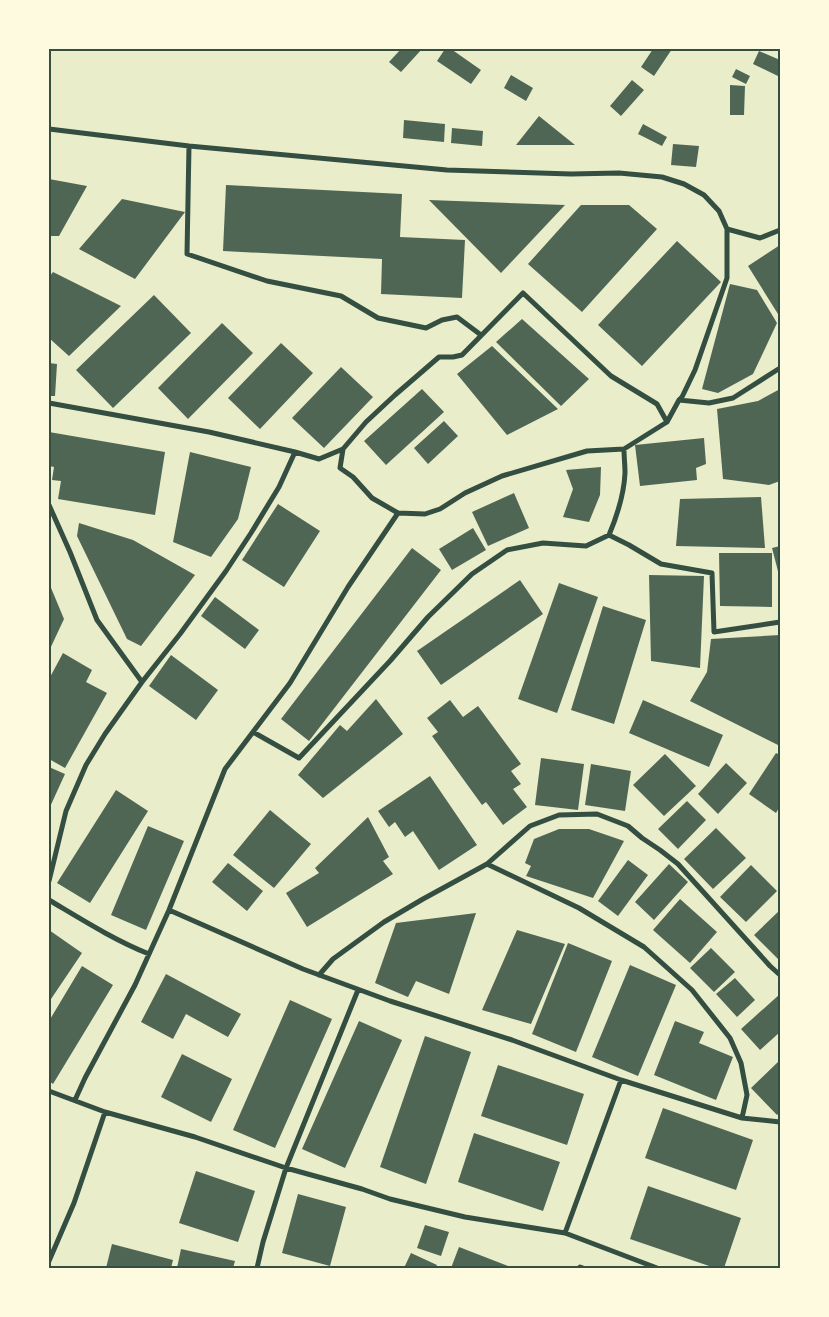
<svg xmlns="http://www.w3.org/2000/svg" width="829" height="1317" viewBox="0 0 829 1317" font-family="Arial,sans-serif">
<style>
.building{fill:#4f6655}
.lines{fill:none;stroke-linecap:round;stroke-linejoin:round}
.minor{stroke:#344e41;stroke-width:5}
.neatline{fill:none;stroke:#344e41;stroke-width:2}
</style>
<rect width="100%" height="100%" fill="#e9edc9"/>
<path class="building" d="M401 49H422L401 72 389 62Z
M445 49H451L481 70 471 84 437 61Z
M653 49H672L654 76 641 67Z
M759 51 780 60V77L753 64Z
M736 69 750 76 746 84 732 77Z
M511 75 533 88 526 101 504 88Z
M632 80 644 90 621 116 610 106Z
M730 85 745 86 744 115H730Z
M539 116 575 145H516Z
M404 120 445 124 444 142 403 138Z
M643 124 667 137 662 146 638 134Z
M452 128 483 131 482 146 451 143Z
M673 144 699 146 696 167 671 165Z
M49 179 87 186 59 236H49Z
M226 185 402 194 400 237 465 240 462 298 381 294 382 259 223 251Z
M122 199 185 212 135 279 79 249Z
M429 200 565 205 501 273Z
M581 205H629L657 229 582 312 528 264Z
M677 241 721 282 642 366 598 325Z
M780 245V313L778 314 748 266Z
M53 272 121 306 69 356 49 338V277Z
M730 284 757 290 777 323 753 374 718 393 702 389Z
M154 295 191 333 113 408 76 370Z
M522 319 589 379 561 406 496 342Z
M222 323 253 353 188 419 158 388Z
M281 343 313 373 260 429 228 398Z
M492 346 558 409 507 435 457 374Z
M49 363 57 364 55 396H49Z
M341 367 373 397 324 448 292 418Z
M422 389 444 412 386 465 364 441Z
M780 389V481L769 485 723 479 717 409 758 401Z
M444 421 458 436 428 464 414 448Z
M49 432 165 452 155 515 58 499 61 481 52 480 54 467 49 466Z
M704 438 706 464 696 468 697 480 640 486 635 445Z
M190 452 251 467 238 519 211 557 173 542Z
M601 467 600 495 589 522 563 517 573 489 566 470Z
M514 493 529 528 488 546 472 512Z
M761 497 765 548 676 546 680 499Z
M278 504 320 531 284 587 242 560Z
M79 523 133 540 195 575 141 646 127 639 77 536Z
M473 528 486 550 452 570 439 549Z
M780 546V579L772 548Z
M412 548 441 570 309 741 281 719Z
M719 553H772V607L720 606Z
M649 575 704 576 700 668 651 661Z
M520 580 543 614 441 685 417 651Z
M49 583 64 619 49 651Z
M559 583 598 597 557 713 518 699Z
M215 597 259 630 245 649 201 616Z
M603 606 646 620 614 724 571 710Z
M780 635V746L690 701 707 672 711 639Z
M63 653 92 670 86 682 107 693 65 768 49 759V679Z
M171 655 218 690 196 720 149 686Z
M376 699 403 734 323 798 298 775 340 725 347 731Z
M450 700 463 717 478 706 521 764 511 771 521 784 513 789 527 807 503 825 486 802 482 805 432 736 438 732 427 718Z
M643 700 723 735 709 767 629 733Z
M776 753 780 755V806L776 813 749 794Z
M665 754 696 786 664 816 633 785Z
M541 758 584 764 578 810 535 805Z
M726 763 747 783 718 814 698 794Z
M591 764 631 771 625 811 585 805Z
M49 767 65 774 49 809Z
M430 776 477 845 439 870 413 831 405 837 395 822 389 827 378 811Z
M116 790 148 811 90 903 57 883Z
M687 801 706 820 678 849 658 829Z
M270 810 311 844 274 888 233 855Z
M368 817 389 857 383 861 393 874 307 927 286 893 319 873 315 868Z
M148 826 184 841 146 930 111 915Z
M716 828 746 858 713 889 684 859Z
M559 829H589L624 841 593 898 526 876 531 866 525 863 534 839Z
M628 860 648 875 618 916 598 901Z
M228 863 263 891 247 911 212 882Z
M669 864 688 882 654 920 635 902Z
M751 865 777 891 746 922 720 897Z
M680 899 717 932 690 963 653 930Z
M780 910V959L779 960 754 935Z
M476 913 449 994 416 981 408 997 375 983 396 923Z
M49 930 82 953 49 1002Z
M517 930 565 944 531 1024 482 1010Z
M568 943 612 961 576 1052 532 1034Z
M711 948 735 972 714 992 690 968Z
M630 965 676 985 638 1076 592 1057Z
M82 966 113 985 53 1084 49 1081V1021Z
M166 974 241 1014 228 1037 186 1014 173 1039 141 1022Z
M735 978 755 1000 737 1017 716 994Z
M780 994V1032L760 1050 741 1029Z
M290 1000 332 1019 275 1148 233 1130Z
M359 1021 402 1040 345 1168 302 1149Z
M675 1021 704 1032 699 1043 733 1057 716 1100 654 1075Z
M425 1036 471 1052 426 1184 380 1167Z
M182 1054 232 1079 211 1122 161 1097Z
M780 1060V1112L777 1115 751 1088Z
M498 1065 584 1094 567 1145 481 1116Z
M663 1108 753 1140 736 1190 645 1158Z
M474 1133 560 1162 543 1211 458 1182Z
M196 1171 255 1191 238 1242 179 1223Z
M648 1186 741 1218 724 1268H715L630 1239Z
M298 1194 346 1207 330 1266 282 1253Z
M425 1225 449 1232 441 1256 417 1248Z
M112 1244 173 1260 171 1268H106Z
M459 1247 513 1268H451Z
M181 1249 235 1261 233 1268H177Z
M411 1253 437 1265 436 1268H404Z"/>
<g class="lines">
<path class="minor" d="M49 129 189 146 447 170 571 174 619 173 662 177 684 184 704 195 719 211 727 229V278L695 370 682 397 679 400 667 422 624 449 587 451 502 476 465 493 440 509 425 514 398 513 372 498 353 477 340 468 343 449 319 459 295 452 209 432 49 403
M189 146 187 254 267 281 341 296 378 318 426 328 442 320 457 317 481 335
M727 229 760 238 780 230
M679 400 709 403 733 398 780 368
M343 449 366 422 395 395 439 357H453L462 355 523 293 611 376 657 404 667 422
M49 505 70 552 97 620 142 682
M609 535 629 545 661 564 712 573 714 632 780 622
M253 732 299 758 390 661 428 617 472 574 507 550 543 543 586 546 609 535C617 516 624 494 625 473 625 465 624 457 624 449
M487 864 579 908 644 947 692 990 730 1038 741 1063 747 1095 742 1118
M49 881 66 811 86 765 105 734 142 682 180 634 226 571 251 533 279 487 295 452
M49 900C81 919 114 940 149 954
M169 910 303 969 390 1001 512 1040 621 1080 742 1118 780 1122
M319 975 333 959 384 922 423 899 487 864 530 826 559 815 597 814 628 826 642 838 660 850 678 864 770 966 780 975
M49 1091 105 1112 195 1137 286 1168 362 1189 390 1199 465 1217 565 1233 657 1268
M75 1100 85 1078 135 985 169 910 225 769 290 683 348 587 398 513
M565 1233 621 1080
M49 1261 74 1203 105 1112
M257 1268 263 1242 286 1168 358 990
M579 1268 580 1267 583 1268"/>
</g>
<rect width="829" height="1317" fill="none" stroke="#fefae0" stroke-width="100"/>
<rect x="50" y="50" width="729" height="1217" class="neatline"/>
</svg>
